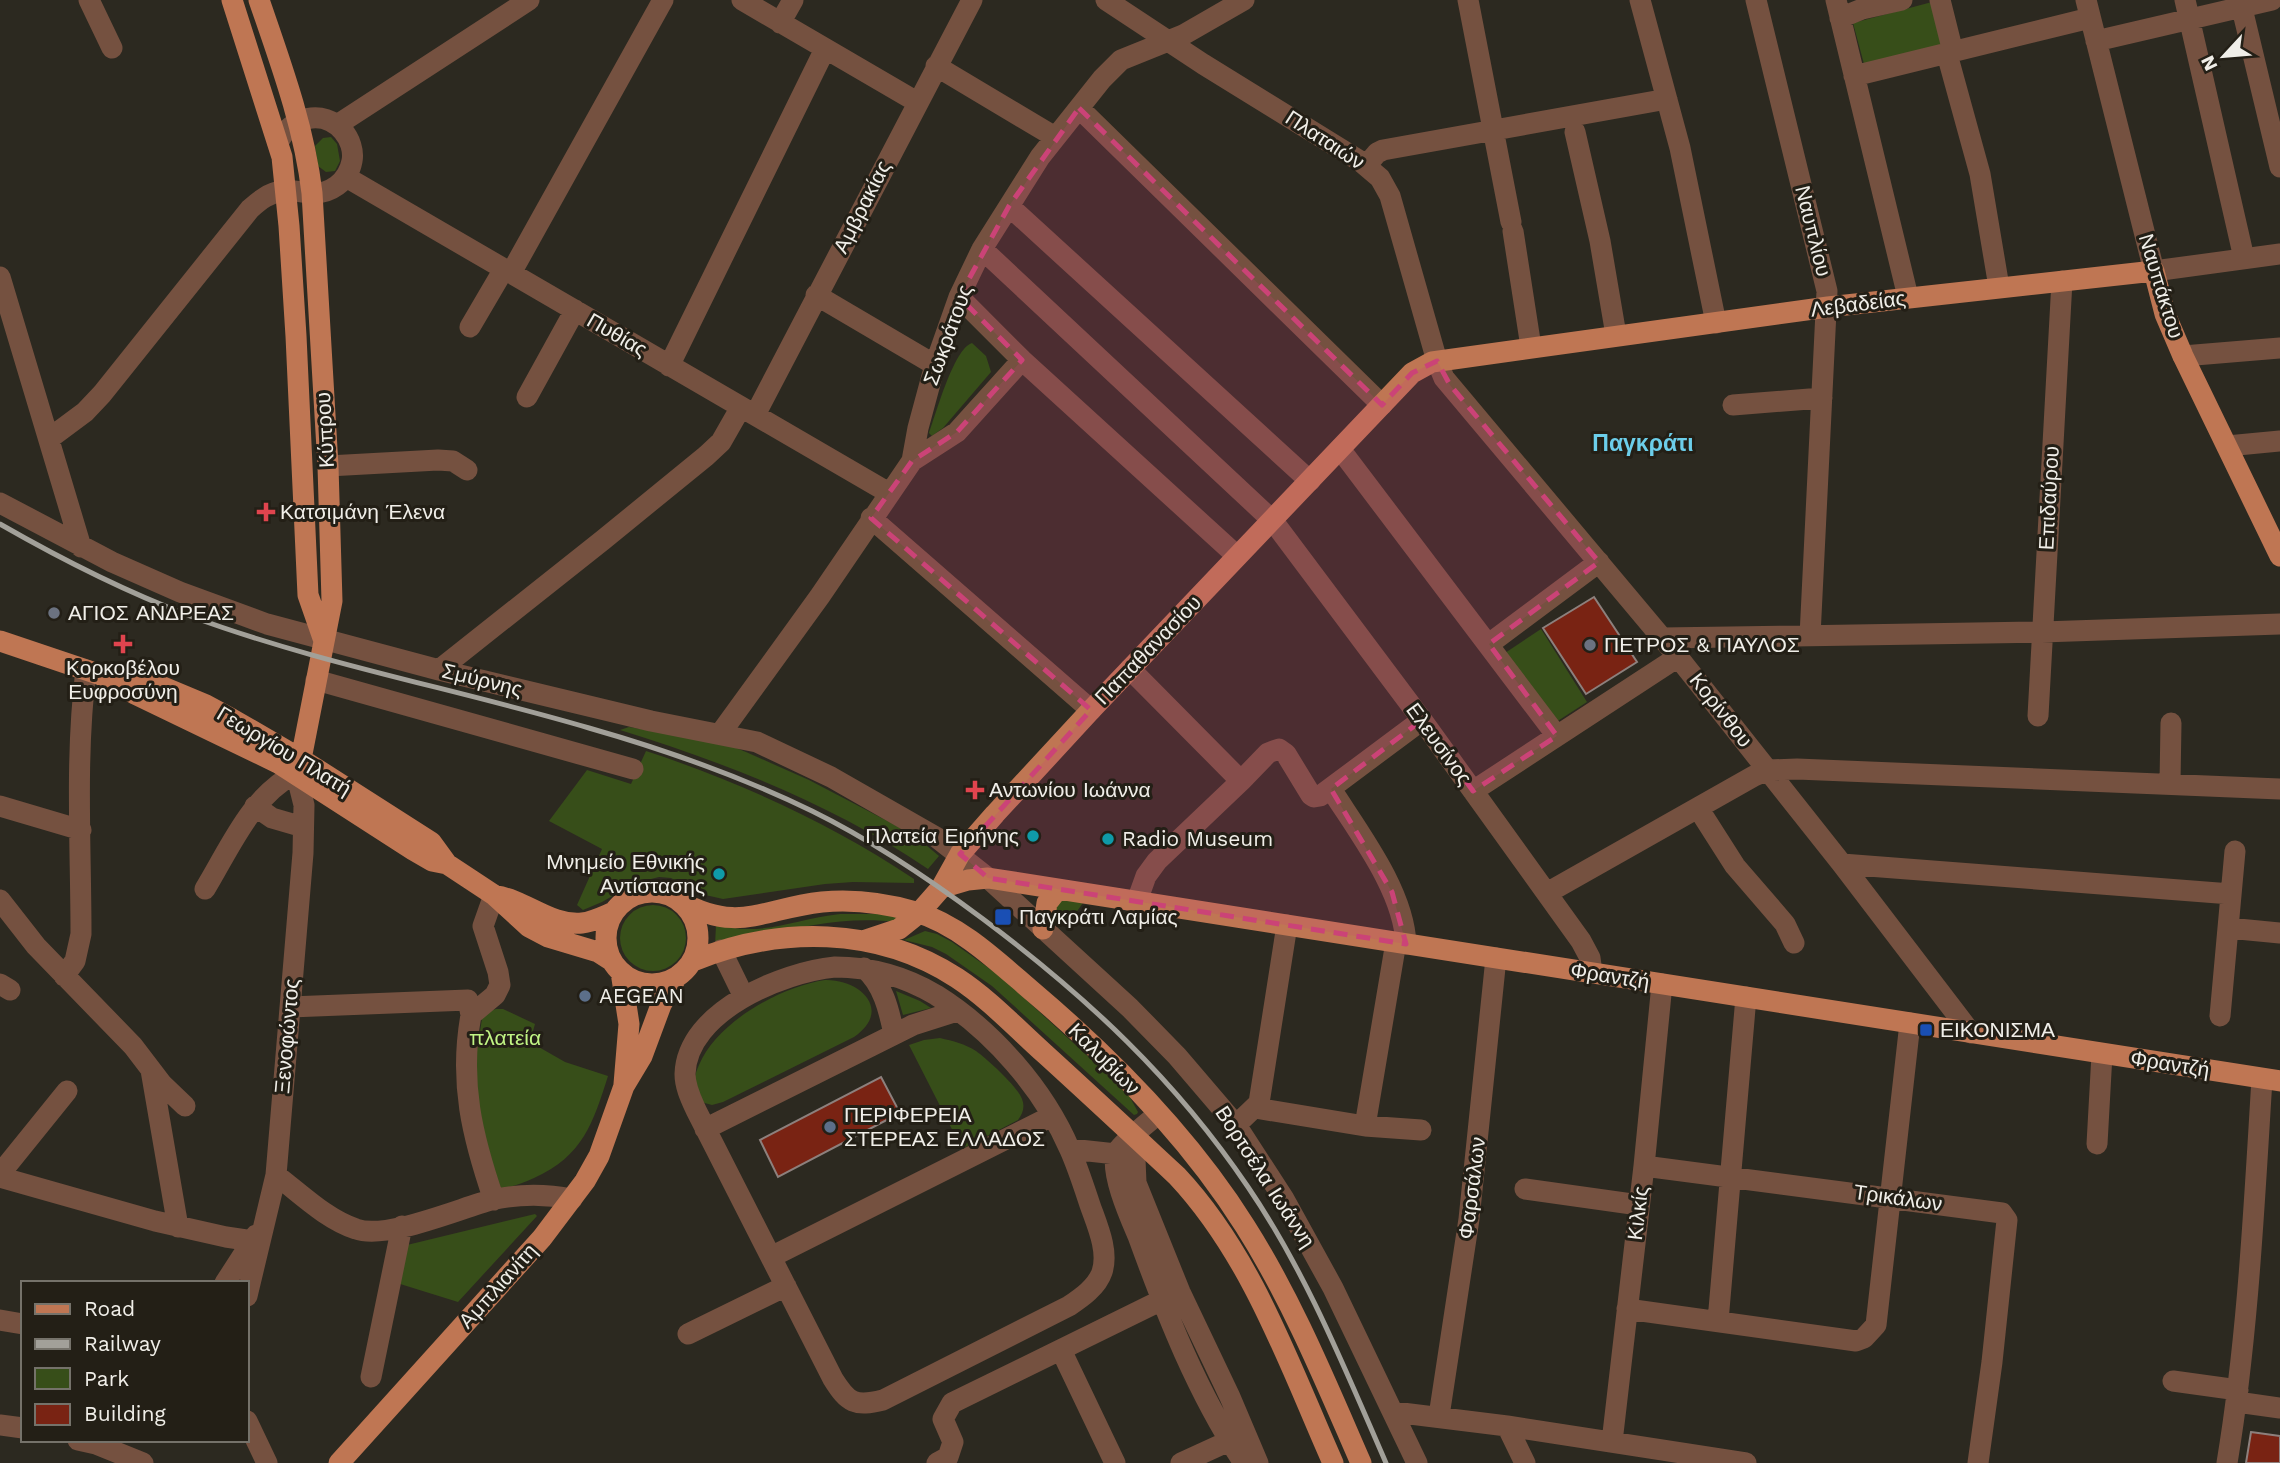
<svg xmlns="http://www.w3.org/2000/svg" width="2280" height="1463" viewBox="0 0 2280 1463" font-family="'Work Sans',sans-serif">
<style>
.green{fill:#374e19}
.building{fill:#792313;stroke:#8d807d;stroke-width:2}
.lines{fill:none;stroke-linecap:round;stroke-linejoin:round}
.minor{stroke:#755140;stroke-width:21}
.major{stroke:#bf7653;stroke-width:21}
.rail{stroke:#a2a099;stroke-width:5}
.marked{fill:#cb4377;fill-opacity:0.2;stroke:#cb4377;stroke-width:5;stroke-dasharray:14 9;stroke-linejoin:round}
.health-dot{fill:#e0444e;stroke:#231f16;stroke-width:2.5}
.worship-dot{fill:#6b7280;stroke:#231f16;stroke-width:2.5}
.culture-dot{fill:#0f9aa8;stroke:#231f16;stroke-width:2.5}
.transit-dot{fill:#1a4fb4;stroke:#231f16;stroke-width:2.5}
.service-dot{fill:#5c6f8a;stroke:#231f16;stroke-width:2.5}
.labels{text-anchor:middle;stroke-width:6;stroke-linejoin:round;paint-order:stroke}
.street-label{font-size:21px;fill:#f0eee8;stroke:#231f16}
.poi-label{font-size:21px;fill:#f0eee8;stroke:#231f16;text-anchor:start}
.park-label{font-size:21px;fill:#c1f584;stroke:#231f16}
.neighbourhood-label{font-size:23px;font-weight:bold;fill:#6cceea;stroke:#231f16}
</style>
<rect width="100%" height="100%" fill="#2c2920"/>
<path class="green" d="M1932 2 1944 45 1864 64 1853 23Z
M331 137 337 144 340 161 335 171 326 172 318 166 315 146 323 138Z
M972 343 986 356 991 372 943 428 932 436 929 433C936 414 954 348 972 343Z
M1541 629 1587 702 1553 724 1502 655Z
M629 727 724 743 746 752 809 780 914 835 939 856 928 869C834 805 729 764 620 730Z
M646 751C740 782 832 824 914 879V883L853 882 825 884 723 899 701 894 671 878 659 877 635 883 602 902 583 910 577 905 602 849 549 821 587 770 631 784Z
M1057 899 1085 900 1066 927 1055 912Z
M620 938a33 33 0 1 1 66 0a33 33 0 1 1-66 0Z
M840 914H880L897 916V922C833 914 778 934 715 945L716 925C764 937 794 919 840 914Z
M925 931 937 934 952 942 1000 976 1127 1092 1138 1112 1137 1114 1134 1115 992 986 946 954 932 947 904 940Z
M825 980C860 979 893 1010 854 1037L723 1102 712 1105 701 1102C699 1095 696 1088 695 1081 694 1076 697 1070 699 1065 717 1022 780 987 825 980Z
M896 991 920 1001 931 1008 903 1015Z
M496 1009H503L535 1024 530 1042 565 1062 608 1076C593 1123 583 1156 534 1178 523 1183 510 1188 498 1189L484 1145 475 1081 472 1079 483 1013Z
M940 1038C953 1041 965 1044 976 1051 987 1059 1018 1087 1022 1099 1025 1107 1023 1113 1018 1120L962 1149 909 1045 924 1040Z
M535 1214 537 1216 458 1302 397 1283 407 1245Z"/>
<path class="building" d="M1594 597 1637 662 1586 694 1543 628Z
M881 1077 900 1113 778 1177 760 1140Z
M2251 1432 2280 1436V1463H2246Z"/>
<g class="lines">
<path class="minor" d="M89 0 112 48
M742 0 917 102
M1106 0 1203 64 1360 161 1380 178 1390 196 1437 361 1444 378 1678 657 1842 864 1971 1033
M1468 0 1511 222
M1640 0 1680 148 1716 323
M1756 0 1827 291 1810 636
M1836 0 1908 297
M1940 0 1953 52
M2086 0 2154 271 2280 254
M2185 0 2244 258
M2240 0 2280 167
M1840 18 1862 9 1902 0
M780 23 793 0
M2096 41 2272 0
M1947 54 1980 174 1999 287
M936 66 1055 137
M1854 76 2090 18
M1079 108 1382 405
M337 125 529 0
M1575 132 1600 241 1616 335
M1366 166 1377 153 1383 150 1667 99
M346 177 889 493
M1009 206 1310 481
M1513 231 1531 347
M982 249 1273 521 1422 720 1581 941 1590 958 1592 973
M511 273 663 0
M0 277 81 547
M816 295 935 365
M959 297 1022 360 1237 556
M470 327 504 269
M2183 356 2280 348
M669 366 825 49
M527 397 575 310
M1733 405 1822 398
M755 415 972 0
M50 438 85 412 102 394 250 209C260 200 269 193 282 191 291 189 300 192 309 193 330 195 348 182 352 161 354 151 350 139 343 131 323 108 290 117 278 143
M2227 446 2280 441
M1340 449 1557 736
M912 461 957 432 1022 360
M328 466 438 460 453 461 467 470
M0 503 112 562 180 592 267 624 439 670 651 721 757 742 831 777 936 837 988 878 1130 1008 1177 1056 1236 1125 1284 1199 1333 1288 1417 1463
M871 518 1091 710
M1662 638 2042 632 2280 624
M1489 644 1599 562
M1130 669 1241 781 1157 861 1146 876 1137 901
M439 670 603 540 706 456 721 442 741 407
M316 680 633 769
M2038 716 2062 281
M720 734 820 596 912 461 918 428 935 365 959 297 982 249 1040 157 1102 79 1121 60 1183 35 1244 0
M1241 781 1268 753 1279 749 1286 754 1311 795 1314 797 1320 796 1422 720
M2170 783 2171 723
M1331 789C1359 833 1404 891 1406 944
M1473 791 1678 657
M0 806 81 830
M255 806 272 818 303 827
M1698 808 1735 866 1785 924 1794 943
M1842 864 2231 894
M205 889C230 848 251 796 296 773L304 805 303 853 276 1175 247 1296
M1547 893 1754 776 1768 770 1797 769 2280 789
M0 900 36 946 133 1046 162 1084 185 1106
M2228 928 2280 933
M721 950 744 997
M835 967C872 967 904 976 936 995 992 1030 1044 1089 1070 1150 1078 1168 1084 1187 1090 1205 1097 1225 1109 1251 1102 1272 1097 1287 1081 1298 1069 1306L883 1400C855 1407 848 1403 833 1379L696 1110C691 1099 685 1087 685 1074 687 1011 783 972 835 967Z
M864 968C883 984 889 1010 894 1034
M64 976 75 961 81 934C81 846 75 758 86 670
M0 984 10 990
M290 1007 468 1000 471 1015
M2220 1016 2235 851
M151 1070 178 1227
M1255 1108 1365 1126 1421 1130
M1158 1114C1150 1121 1118 1146 1116 1154 1111 1175 1130 1217 1138 1236 1166 1313 1198 1395 1244 1463
M1236 1125 1259 1103 1287 925
M1365 1126 1396 942
M705 1129 913 1025 957 1011
M1134 1136 1136 1183 1180 1292 1230 1397 1258 1463
M2097 1144 2102 1054
M1070 1149 1116 1154
M1644 1166 2002 1213 2007 1220 1992 1362 1978 1463
M0 1174 67 1091
M276 1175C301 1194 326 1219 356 1229 386 1240 458 1209 491 1200 518 1194 546 1194 572 1199
M0 1177 155 1221 226 1237 253 1241
M1525 1189 1639 1205
M494 1200C472 1136 459 1082 471 1015L495 995 500 985 498 972 483 926 494 895
M771 1257 1052 1116
M225 1283 256 1235
M1627 1309 1856 1341 1864 1338 1876 1325 1910 1023
M0 1320 23 1324
M1718 1321 1746 997
M688 1334 786 1286
M1061 1350 1115 1463
M371 1377 402 1226
M2173 1381 2238 1390
M2237 1402 2280 1408
M1394 1412 1507 1426 1746 1463
M1439 1416 1469 1219 1496 958
M247 1421 267 1463
M0 1425 23 1428
M1507 1426 1525 1463
M78 1440 96 1444 143 1463
M1612 1442 1644 1166 1662 984
M937 1463 948 1457 953 1442 943 1419 952 1403 1174 1294
M1181 1463 1229 1441
M2227 1463C2248 1336 2254 1207 2262 1079"/>
<path class="major" d="M232 0 282 157 289 226 296 336 308 595 323 638
M259 0C281 64 304 126 312 193L328 466 332 601 301 759 296 773
M0 641 101 675 135 694 278 763 413 850 432 861 447 864
M101 675 125 676 151 682 206 705 232 719 301 759 431 842 447 864 494 895 529 927 548 937 598 952 612 961
M941 888 968 880 988 878 2280 1081
M606 938a46 46 0 1 1 92 0a46 46 0 1 1-92 0Z
M496 896C526 900 550 926 582 923 593 922 604 916 614 912
M679 901C740 934 760 909 822 902 854 899 885 903 916 912 960 925 999 963 1033 992 1112 1059 1189 1137 1245 1226 1292 1300 1326 1383 1361 1463
M1043 929 1047 903 1058 889
M866 940 899 929 919 913 941 888 960 854 995 814 1091 710 1412 373 1432 362 1828 307 2154 271 2165 314 2183 356 2280 556
M693 961C779 926 877 926 957 978 989 999 1016 1028 1045 1054 1089 1094 1133 1135 1177 1176 1252 1256 1289 1364 1333 1463
M621 972 629 1024 624 1084
M339 1463 542 1238 585 1181 599 1156 624 1086 642 1056 661 1005 676 978"/>
<path class="rail" d="M0 524C61 559 124 591 190 616 320 664 457 689 589 728 666 750 740 776 812 811 873 841 928 878 983 919 1087 997 1175 1079 1248 1187 1306 1272 1345 1369 1386 1463"/>
</g>
<path class="marked" d="M1079 108 1382 405 1412 373 1437 361 1450 385 1599 562 1489 644 1557 736 1473 791 1422 720 1331 789 1392 892 1406 944 988 878 960 854 1091 710 871 518 912 461 957 432 1022 360 959 297 1009 206Z"/>
<g class="health-dot">
<path d="M262.5 501.5h7v7h7v7h-7v7h-7v-7h-7v-7h7z"/>
<path d="M119.5 633.5h7v7h7v7h-7v7h-7v-7h-7v-7h7z"/>
<path d="M971.5 779.5h7v7h7v7h-7v7h-7v-7h-7v-7h7z"/>
</g>
<g class="worship-dot">
<circle cx="54" cy="613" r="7"/>
<circle cx="1590" cy="645" r="7"/>
</g>
<g class="culture-dot">
<circle cx="1033" cy="836" r="7"/>
<circle cx="1108" cy="839" r="7"/>
<circle cx="719" cy="874" r="7"/>
</g>
<g class="transit-dot">
<rect x="994" y="908" width="18" height="18" rx="3.5"/>
<rect x="1919" y="1023" width="14" height="14" rx="3.5"/>
</g>
<g class="service-dot">
<circle cx="585" cy="996" r="7"/>
<circle cx="830" cy="1127" r="7"/>
</g>
<g class="labels">
<g class="street-label">
<text transform="translate(1325 140) rotate(33)" y="7">Πλαταιών</text>
<text transform="translate(862 207) rotate(-63)" y="7">Αμβρακίας</text>
<text transform="translate(1813 231) rotate(76)" y="7">Ναυπλίου</text>
<text transform="translate(2161 286) rotate(73)" y="7">Ναυπάκτου</text>
<text transform="translate(1858 304) rotate(-7)" y="7">Λεβαδείας</text>
<text transform="translate(617 335) rotate(30)" y="7">Πυθίας</text>
<text transform="translate(948 335) rotate(-70)" y="7">Σωκράτους</text>
<text transform="translate(325 430) rotate(-93)" y="7">Κύπρου</text>
<text transform="translate(2049 498) rotate(-87)" y="7">Επιδαύρου</text>
<text transform="translate(1148 650) rotate(-46)" y="7">Παπαθανασίου</text>
<text transform="translate(482 680) rotate(14)" y="7">Σμύρνης</text>
<text transform="translate(1721 710) rotate(52)" y="7">Κορίνθου</text>
<text transform="translate(1439 744) rotate(54)" y="7">Ελευσίνος</text>
<text transform="translate(284 751) rotate(31)" y="7">Γεωργίου Πλατή</text>
<text transform="translate(1610 976) rotate(9)" y="7">Φραντζή</text>
<text transform="translate(287 1036) rotate(-85)" y="7">Ξενοφώντος</text>
<text transform="translate(1104 1059) rotate(45)" y="7">Καλυβίων</text>
<text transform="translate(2170 1064) rotate(9)" y="7">Φραντζή</text>
<text transform="translate(1265 1177) rotate(57)" y="7">Βορτσέλα Ιωάννη</text>
<text transform="translate(1472 1188) rotate(-83)" y="7">Φαρσάλων</text>
<text transform="translate(1898 1198) rotate(8)" y="7">Τρικάλων</text>
<text transform="translate(1638 1213) rotate(-83)" y="7">Κιλκίς</text>
<text transform="translate(498 1286) rotate(-48)" y="7">Αμπλιανίτη</text>
</g>
<g class="poi-label">
<text x="280" y="519">Κατσιμάνη Έλενα</text>
<text x="68" y="620">ΑΓΙΟΣ ΑΝΔΡΕΑΣ</text>
<text x="1604" y="652">ΠΕΤΡΟΣ &amp; ΠΑΥΛΟΣ</text>
<text x="123" y="675" text-anchor="middle">Κορκοβέλου<tspan x="123" dy="24">Ευφροσύνη</tspan></text>
<text x="989" y="797">Αντωνίου Ιωάννα</text>
<text x="1019" y="843" text-anchor="end">Πλατεία Ειρήνης</text>
<text x="1122" y="846">Radio Museum</text>
<text x="705" y="869" text-anchor="end">Μνημείο Εθνικής<tspan x="705" dy="24">Αντίστασης</tspan></text>
<text x="1019" y="924">Παγκράτι Λαμίας</text>
<text x="599" y="1003">AEGEAN</text>
<text x="1940" y="1037">ΕΙΚΟΝΙΣΜΑ</text>
<text x="844" y="1122">ΠΕΡΙΦΕΡΕΙΑ<tspan x="844" dy="24">ΣΤΕΡΕΑΣ ΕΛΛΑΔΟΣ</tspan></text>
</g>
<g class="park-label">
<text x="505" y="1045">πλατεία</text>
</g>
<g class="neighbourhood-label">
<text x="1643" y="451">Παγκράτι</text>
</g>
</g>
<rect x="21" y="1281" width="228" height="161" fill="#231f16" stroke="#75726a" stroke-width="2"/>
<rect x="35" y="1304" width="35" height="10" fill="#bf7653" stroke="#75726a" stroke-width="2"/>
<text x="84" y="1316" font-size="21" fill="#f0eee8">Road</text>
<rect x="35" y="1339" width="35" height="10" fill="#a2a099" stroke="#75726a" stroke-width="2"/>
<text x="84" y="1351" font-size="21" fill="#f0eee8">Railway</text>
<rect x="35" y="1368" width="35" height="21" fill="#374e19" stroke="#75726a" stroke-width="2"/>
<text x="84" y="1386" font-size="21" fill="#f0eee8">Park</text>
<rect x="35" y="1404" width="35" height="21" fill="#792313" stroke="#75726a" stroke-width="2"/>
<text x="84" y="1421" font-size="21" fill="#f0eee8">Building</text>
<g transform="translate(2224 56) rotate(244)" stroke="#231f16" stroke-width="5" paint-order="stroke">
<path d="M0-5L12 26L0 18L-12 26Z" fill="#f0eee8"/>
<text y="-10" font-size="19" font-weight="bold" text-anchor="middle" fill="#f0eee8">N</text>
</g>
</svg>
